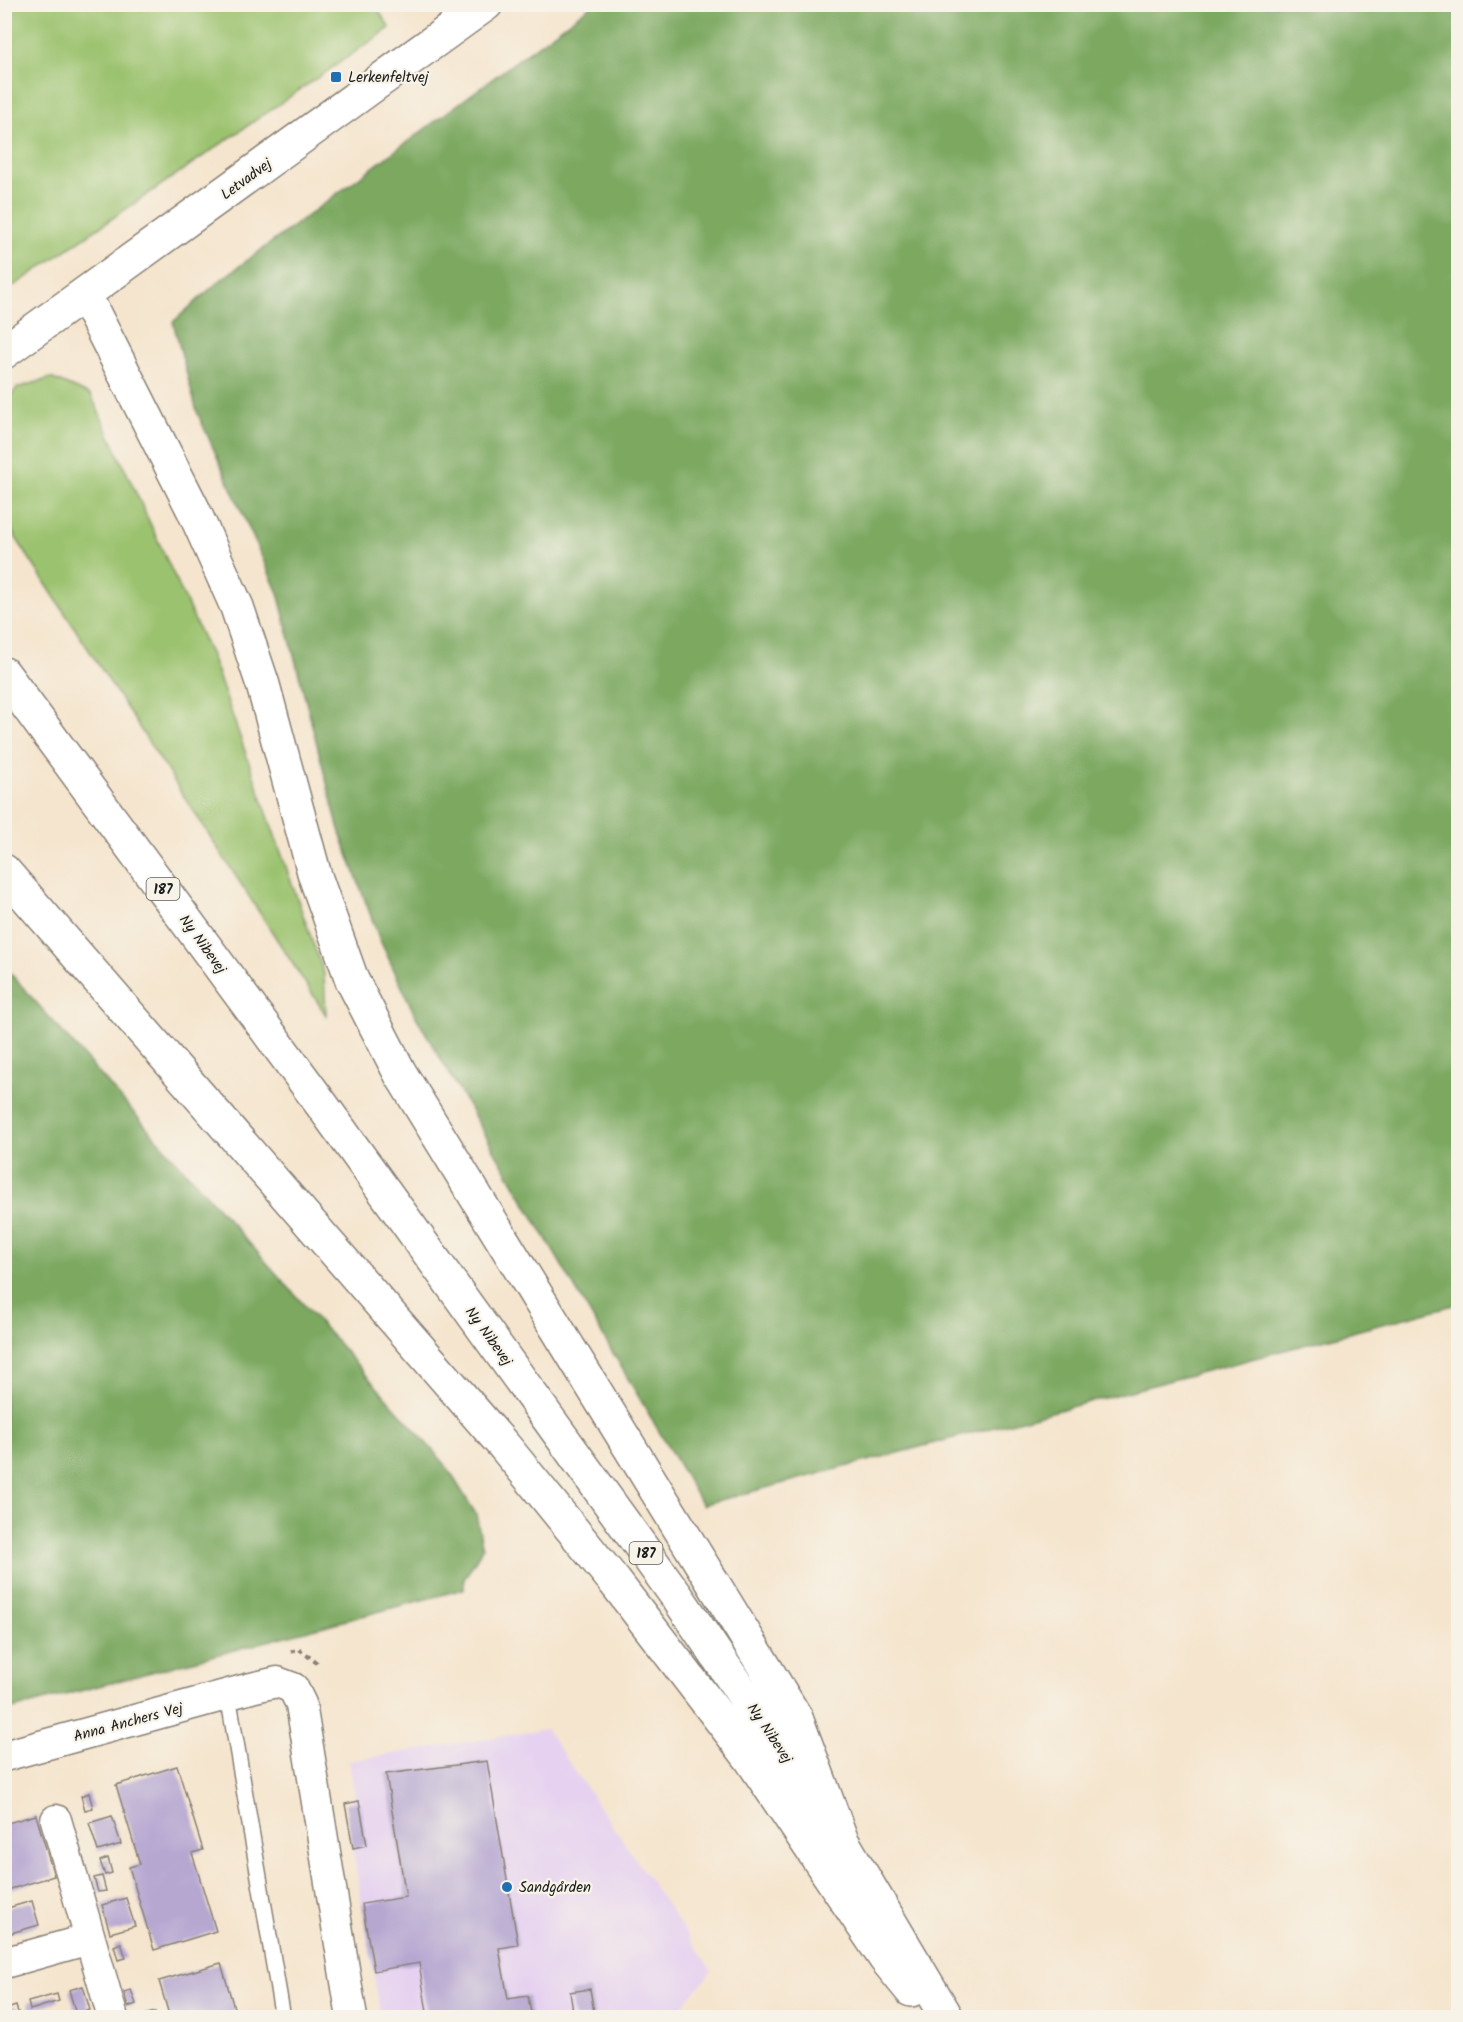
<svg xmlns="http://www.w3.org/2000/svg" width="1463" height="2022" viewBox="0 0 1463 2022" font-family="Kalam,sans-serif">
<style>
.built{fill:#e6d2f0}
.green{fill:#9bc26e;stroke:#5c6f45;stroke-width:1.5}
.forest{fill:#7ca861;stroke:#4c623e;stroke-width:1.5}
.building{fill:#b6a7d1}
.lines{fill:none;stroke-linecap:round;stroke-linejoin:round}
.lane-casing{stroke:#888075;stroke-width:18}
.street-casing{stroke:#888075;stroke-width:33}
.secondary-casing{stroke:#888075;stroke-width:36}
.highway-casing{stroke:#888075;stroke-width:36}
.path{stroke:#888075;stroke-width:4;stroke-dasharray:4.5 4.5;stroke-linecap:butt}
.lane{stroke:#fff;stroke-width:15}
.street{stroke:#fff;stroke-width:30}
.secondary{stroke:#fff;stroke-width:33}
.highway{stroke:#fff;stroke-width:33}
.poi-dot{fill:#1f6fb2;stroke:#f7f3e8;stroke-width:2}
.labels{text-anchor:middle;stroke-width:4.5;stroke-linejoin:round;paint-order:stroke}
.shield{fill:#f7f3e8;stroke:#5e5c59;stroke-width:1.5}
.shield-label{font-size:14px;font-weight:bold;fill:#1c1c1c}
.poi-label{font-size:15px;fill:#1c1c1c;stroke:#f7f3e8;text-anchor:start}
.street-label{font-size:15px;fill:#1c1c1c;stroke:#f7f3e8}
</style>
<rect width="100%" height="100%" fill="#f7f3e8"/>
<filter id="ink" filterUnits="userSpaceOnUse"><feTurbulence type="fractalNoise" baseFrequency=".0167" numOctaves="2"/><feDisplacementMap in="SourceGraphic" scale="12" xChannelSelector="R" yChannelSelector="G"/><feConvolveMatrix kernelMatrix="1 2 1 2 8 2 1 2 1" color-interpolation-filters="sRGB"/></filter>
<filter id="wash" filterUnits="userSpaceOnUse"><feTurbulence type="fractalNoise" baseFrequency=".008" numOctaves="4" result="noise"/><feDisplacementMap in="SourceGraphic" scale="24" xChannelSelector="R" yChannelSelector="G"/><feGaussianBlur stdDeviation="1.35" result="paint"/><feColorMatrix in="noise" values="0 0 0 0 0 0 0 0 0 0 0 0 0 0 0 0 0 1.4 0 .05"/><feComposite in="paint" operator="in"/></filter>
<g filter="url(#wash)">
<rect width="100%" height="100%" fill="#f5e5ce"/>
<path class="built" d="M546 1729 712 1971 683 2005 686 2017H381L345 1804 355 1797 349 1761Z"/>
<path class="green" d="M5 4 375 5 390 28 5 292Z
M51 378 91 395 212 658 324 974 326 1015 5 521V403L17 388Z"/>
<path class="forest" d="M592 5H1458V1304L702 1505 415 1015 379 938 339 830 278 593 197 412 173 322 218 282Z
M4 966 445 1464 476 1514 483 1548 464 1579V1589L5 1711Z"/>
<g id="blocks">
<path class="building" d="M487 1761 518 1945 499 1948 508 1999 528 1996 532 2018H428L419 1963 374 1971 362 1904 406 1897 386 1774Z
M177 1766 203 1850 192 1853 216 1931 154 1950 129 1867 140 1864 116 1785Z
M89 1793 93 1808 85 1810 81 1796Z
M359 1801 367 1845 353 1848 345 1804Z
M36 1815 54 1876 4 1891V1824Z
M112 1816 121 1844 98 1851 89 1823Z
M108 1858 112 1873 105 1875 100 1861Z
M102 1876 106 1891 98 1892 94 1878Z
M126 1898 135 1926 110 1933 102 1905Z
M32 1901 39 1925 11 1933 4 1909Z
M121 1943 126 1958 118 1960 114 1946Z
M221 1963 237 2018H170L159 1981Z
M83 1986 90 2010 76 2014 69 1990Z
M590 1989 595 2018H574L570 1992Z
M131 1990 136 2004 128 2007 124 1992Z
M57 1994 59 2001 30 2010 28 2002Z
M16 2006 20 2018H4V2010Z
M155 2012 157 2018H137V2017Z"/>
</g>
</g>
<g filter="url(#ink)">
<use href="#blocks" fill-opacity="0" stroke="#888075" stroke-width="1.5"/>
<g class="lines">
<g class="lane-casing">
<path id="lane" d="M228 1695 283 2018"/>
</g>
<g class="street-casing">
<path id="street" d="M4 1756 251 1688 277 1682 293 1688 301 1704 352 2018
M56 1820 113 2018
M4 1963 89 1939"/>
</g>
<g class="secondary-casing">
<path id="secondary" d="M4 352 486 4"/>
</g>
<g class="highway-casing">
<path id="highway" d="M85 296 193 509 237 607 263 685 315 876 352 980 400 1073 796 1718 842 1841
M4 674 322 1105 678 1598 842 1841 947 2018
M4 871 505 1447 615 1582 751 1759 885 1958 911 1990"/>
</g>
<path class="path" d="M291 1652 299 1649 317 1663 318 1666"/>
<use href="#lane" class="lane"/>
<use href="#street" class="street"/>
<use href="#secondary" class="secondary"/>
<use href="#highway" class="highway"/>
</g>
</g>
<g class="poi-dot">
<rect x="330" y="71" width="12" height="12" rx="3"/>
<circle cx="507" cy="1887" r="6"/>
</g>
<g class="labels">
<g class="shield">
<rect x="146.5" y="878" width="33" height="22" rx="4.5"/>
<rect x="629.5" y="1542" width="33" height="22" rx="4.5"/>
</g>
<g class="shield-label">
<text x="163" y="894">187</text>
<text x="646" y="1558">187</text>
</g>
<g class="poi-label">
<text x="348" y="82">Lerkenfeltvej</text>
<text x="519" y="1892">Sandgården</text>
</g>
<g class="street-label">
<text transform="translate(246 179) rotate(-36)" y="5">Letvadvej</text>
<text transform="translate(203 944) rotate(54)" y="5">Ny Nibevej</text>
<text transform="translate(489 1336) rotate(54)" y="5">Ny Nibevej</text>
<text transform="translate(128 1722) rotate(-15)" y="5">Anna Anchers Vej</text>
<text transform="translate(770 1733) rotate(56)" y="5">Ny Nibevej</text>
</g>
</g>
<rect width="1463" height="2022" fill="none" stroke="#f7f3e8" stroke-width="24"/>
</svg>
